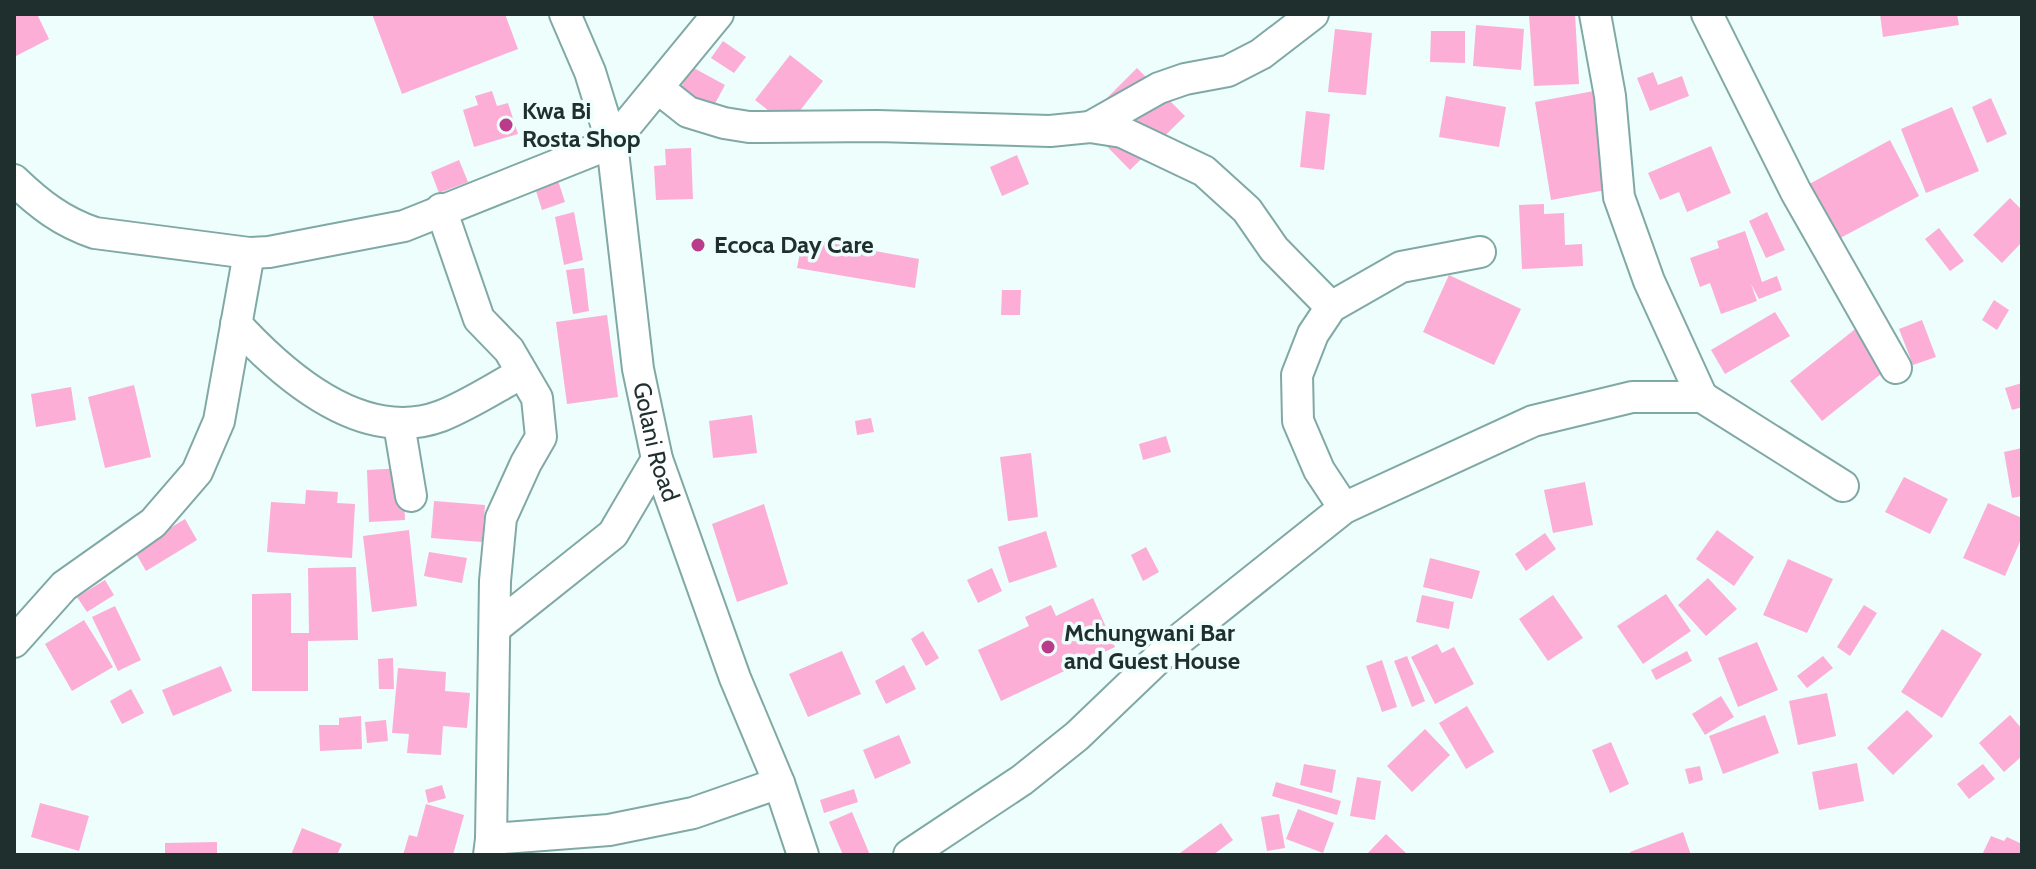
<svg xmlns="http://www.w3.org/2000/svg" width="2036" height="869" viewBox="0 0 2036 869" font-family="Cabin,sans-serif">
<style>
.building{fill:#fcaed7}
.lines{fill:none;stroke-linecap:round;stroke-linejoin:round}
.minor-casing{stroke:#80a9a6;stroke-width:34}
.minor{stroke:#fff;stroke-width:30}
.poi-dot{fill:#ba3b89;stroke:#edfefc;stroke-width:3}
.labels{text-anchor:middle;stroke-width:7;stroke-linejoin:round;paint-order:stroke}
.poi-label{font-size:24px;font-weight:bold;fill:#1f2f2e;stroke:#edfefc;text-anchor:start}
.street-label{font-size:24px;fill:#1f2f2e;stroke:#edfefc}
</style>
<rect width="100%" height="100%" fill="#edfefc"/>
<path class="building" d="M14 14H37L49 39 14 57Z
M372 14H505L518 49 402 94Z
M1575 14 1579 84 1534 86 1529 15Z
M1880 14H1957L1959 25 1883 37Z
M1476 25 1524 29 1521 70 1473 66Z
M1335 29 1372 33 1366 95 1328 92Z
M1431 31H1465V63L1430 62Z
M723 41 746 57 734 73 711 58Z
M790 55 823 81 788 126 755 100Z
M692 67 725 85 704 124 671 106Z
M1137 68 1185 116 1130 170 1083 122Z
M1653 72 1658 85 1682 76 1689 96 1650 111 1637 78Z
M492 91 497 106 508 103 518 134 474 147 463 110 478 105 475 96Z
M1594 91 1611 189 1551 200 1535 102Z
M1446 96 1506 107 1499 147 1439 137Z
M1991 98 2007 134 1987 143 1972 107Z
M1952 107 1979 171 1926 193 1901 129Z
M1306 111 1330 114 1324 170 1300 167Z
M1890 140 1919 196 1831 243 1802 188Z
M1711 146 1731 193 1687 212 1679 192 1660 200 1648 173Z
M691 148 693 199 656 200 654 166 666 165 665 149Z
M1017 155 1029 184 1002 196 990 167Z
M459 160 468 182 439 193 431 172Z
M553 165 565 202 542 210 530 172Z
M2010 198 2022 210V242L2002 263 1973 235Z
M1544 204V214L1564 213 1565 245 1582 244 1583 266 1522 269 1519 205Z
M574 212 583 260 564 265 555 217Z
M1767 212 1785 250 1766 258 1749 221Z
M1939 228 1964 261 1950 271 1925 239Z
M1745 231 1762 282 1777 276 1782 290 1759 299 1751 284 1757 301 1721 314 1710 283 1700 287 1690 258 1719 248 1717 241Z
M803 238 919 259 915 288 797 268Z
M584 268 589 311 573 314 566 270Z
M1449 275 1521 309 1494 365 1423 332Z
M1002 290H1021L1020 315H1001Z
M1994 300 2009 310 1997 330 1982 320Z
M1775 312 1790 336 1725 374 1711 350Z
M607 315 618 397 567 404 556 322Z
M1922 320 1936 357 1913 365 1899 329Z
M1859 326 1891 366 1822 421 1790 381Z
M2022 383V407L2012 410 2005 388Z
M134 385 151 457 105 468 88 397Z
M71 387 76 420 36 427 31 394Z
M752 415 757 453 713 458 709 421Z
M871 418 874 432 857 435 855 421Z
M1166 436 1171 452 1143 460 1139 444Z
M2022 448V496L2012 498 2004 452Z
M1031 453 1038 517 1008 521 1000 457Z
M403 468 405 520 369 522 367 470Z
M1904 477 1948 499 1930 534 1885 512Z
M1585 482 1593 525 1553 533 1544 490Z
M306 490 338 492 337 503 355 504 352 558 267 552 271 502 305 504Z
M434 501 485 505 482 542 431 538Z
M1988 503 2022 518V537L2005 576 1963 558Z
M764 504 788 584 737 602 712 524Z
M185 519 197 540 146 571 134 550Z
M409 530 417 606 372 612 363 536Z
M1717 530 1754 557 1734 586 1696 559Z
M1046 531 1057 567 1009 583 998 547Z
M1545 533 1556 549 1526 571 1515 554Z
M1146 547 1159 572 1143 581 1131 555Z
M429 552 467 558 462 583 424 576Z
M1430 558 1480 571 1472 599 1423 587Z
M1788 559 1833 579 1807 633 1763 615Z
M356 567 358 640 308 641V691H252V594L291 593V633H309L308 568Z
M992 568 1002 591 978 603 967 580Z
M1708 578 1737 609 1706 636 1678 605Z
M105 580 114 595 87 612 77 597Z
M1666 594 1691 631 1643 664 1617 626Z
M1422 595 1454 602 1449 629 1416 622Z
M1553 595 1583 638 1548 661 1519 619Z
M1093 598 1115 647 1001 701 978 650 1029 626 1025 617 1051 605 1056 616Z
M1864 605 1877 613 1850 656 1837 647Z
M115 606 141 660 118 671 92 617Z
M84 620 113 667 72 691 45 644Z
M1152 628 1162 648 1150 655 1139 635Z
M1942 629 1982 654 1942 718 1901 692Z
M923 631 939 658 926 666 911 639Z
M1757 642 1778 690 1738 707 1718 658Z
M1437 644 1442 653 1454 647 1474 684 1435 704 1411 657Z
M842 651 861 694 808 717 789 674Z
M1687 651 1692 661 1656 680 1651 670Z
M1407 656 1425 701 1412 707 1394 661Z
M1823 656 1833 668 1807 688 1797 676Z
M393 658 394 689H379L378 659Z
M1382 660 1397 707 1382 712 1366 666Z
M904 665 916 689 886 704 875 681Z
M221 666 232 691 173 716 162 690Z
M398 668 446 672 445 691 470 693 467 728 443 726 441 755 407 753 409 734 392 733Z
M131 689 144 713 122 724 110 701Z
M1827 693 1836 736 1798 745 1789 701Z
M1721 696 1734 717 1705 735 1692 714Z
M1467 706 1494 752 1466 769 1439 723Z
M1907 710 1933 736 1893 775 1867 748Z
M1765 715 1779 753 1723 774 1709 736Z
M2010 715 2022 729V756L2004 772 1979 743Z
M361 716 362 749 320 751 319 725H339V718Z
M386 720 388 741 367 743 365 722Z
M1425 729 1450 755 1412 792 1387 766Z
M899 735 911 763 875 779 863 750Z
M1611 742 1629 784 1610 793 1592 750Z
M1857 763 1864 801 1819 810 1812 772Z
M1304 764 1336 770 1332 793 1300 785Z
M1983 764 1995 779 1969 799 1957 784Z
M1700 766 1703 780 1689 784 1685 769Z
M1357 777 1381 781 1375 820 1350 816Z
M1276 782 1341 801 1337 815 1272 796Z
M442 785 446 798 428 803 425 790Z
M854 789 858 802 824 813 820 800Z
M40 803 89 816 79 851 31 837Z
M426 804 464 815 453 855H403L409 835 417 837Z
M1298 809 1334 823 1323 853 1286 839Z
M852 812 870 855H843L829 822Z
M1279 814 1285 848 1267 851 1261 817Z
M1221 823 1233 840 1213 855H1182L1180 853Z
M302 828 342 844 337 855H291Z
M1683 832 1691 855H1631L1630 852Z
M1386 834 1408 855H1366Z
M1991 836 2004 841 2007 837 2022 844V855H1982Z
M217 842V855H165V843Z"/>
<g class="lines">
<g class="minor-casing">
<g id="minor">
<path id="s1" d="M565 14 590 72 612 143 638 369 657 459 735 678 779 783 803 855"/>
<path d="M1595 14 1610 96 1619 197 1649 281 1702 397"/>
<path d="M1707 14 1796 192 1896 368"/>
<path d="M659 89 688 112 724 123 749 127 877 126 1050 131 1090 127 1122 132 1204 171 1247 210 1274 249 1331 307"/>
<path d="M1090 127 1159 88 1185 79 1228 71 1261 54 1313 14"/>
<path d="M14 180C39 204 62 222 95 233L249 253 269 252 404 226 612 143 718 14"/>
<path d="M441 209 479 319 509 350 537 398 541 437 526 463 501 518 495 581 491 839 489 855"/>
<path d="M236 324C284 376 363 445 441 416 469 405 496 387 522 373"/>
<path d="M399 424 411 496"/>
<path d="M1344 508 1319 470 1298 421 1297 375 1313 334 1331 307 1401 267 1480 252"/>
<path d="M495 628 613 534 657 459"/>
<path d="M14 642 64 586 153 523 197 472 219 421 249 253"/>
<path d="M491 839 609 830 693 813 779 783"/>
<path d="M909 855 1022 780 1077 736 1171 646 1344 508 1533 421 1632 397H1702L1843 486"/>
</g>
</g>
<use href="#minor" class="minor"/>
</g>
<g class="poi-dot">
<circle cx="506" cy="125" r="8"/>
<circle cx="698" cy="245" r="8"/>
<circle cx="1048" cy="647" r="8"/>
</g>
<g class="labels">
<g class="poi-label">
<text x="522" y="119">Kwa Bi<tspan x="522" dy="28">Rosta Shop</tspan></text>
<text x="714" y="253">Ecoca Day Care</text>
<text x="1064" y="641">Mchungwani Bar<tspan x="1064" dy="28">and Guest House</tspan></text>
</g>
<g class="street-label">
<text dy="8" stroke="none"><textPath href="#s1" startOffset="440">Golani Road</textPath></text>
</g>
</g>
<rect width="2036" height="869" fill="none" stroke="#1f2f2e" stroke-width="32"/>
</svg>
